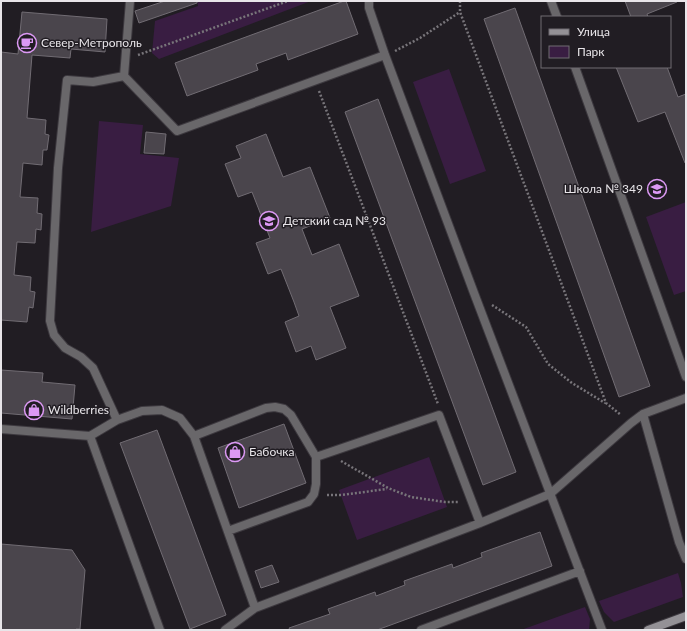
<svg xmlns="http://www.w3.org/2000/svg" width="687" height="631" viewBox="0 0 687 631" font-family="Lato,sans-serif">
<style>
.green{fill:#391d42}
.building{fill:#4a454c;stroke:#716c73}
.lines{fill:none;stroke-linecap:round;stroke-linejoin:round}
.service-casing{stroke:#3d393f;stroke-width:10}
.secondary-casing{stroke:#3d393f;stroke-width:10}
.path{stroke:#78757a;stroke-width:2.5;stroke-dasharray:2 2;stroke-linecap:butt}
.service{stroke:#69676a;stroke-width:8}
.secondary{stroke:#949196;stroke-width:8}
.labels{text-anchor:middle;stroke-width:3;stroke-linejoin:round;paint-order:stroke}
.poi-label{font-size:12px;fill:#e8e5e9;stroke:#211d23;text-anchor:start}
</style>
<rect width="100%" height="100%" fill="#211d23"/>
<path class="green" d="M197 1H311L159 59 152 53 155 21 198 6Z
M449 69 486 171 450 184 413 82Z
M99 121 143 125 140 154 179 158 171 206 91 232Z
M686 202V291L674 295 646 217Z
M429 457 447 507 357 540 339 490Z
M678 573 681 583 683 597 614 622 604 612 599 601Z
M585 607 590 619 589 630H521Z"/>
<path class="building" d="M165 1H197V3L139 23 135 11Z
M344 1H346L358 34 288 60 286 53 256 64 258 70 187 96 175 63Z
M625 1H677V2L647 14 648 17H631Z
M515 8 650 386 619 397 484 19Z
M22 12 107 19 105 52 71 49 70 58 32 55 27 118 46 120 45 134 49 135 47 150H43L42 165 23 163 20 197 38 198 37 213 42 214 41 230 36 229 35 243 17 242 14 275 31 277 30 291 35 292 33 308 29 307 27 322 1 320V52L18 54Z
M616 67H667L678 97 686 94V163H685L665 112 638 122Z
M378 99 516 472 483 485 345 112Z
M146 132 166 134 164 154 144 153Z
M266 134 283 177 310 167 330 218 302 229 312 255 339 244 359 296 330 307 346 348 316 360 311 346 296 352 285 322 299 316 294 302 281 269 268 274 256 243 270 238 252 192 238 197 225 164 241 158 236 146Z
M1 370 43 373 42 382 75 385 72 419 1 413Z
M284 424 306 483 239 508 218 448Z
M157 430 226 615 190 629 120 443Z
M540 532 552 566 377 630H290L289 628 330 614 328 609 375 592 376 596 405 585 404 581 452 564 453 568 482 557 481 553Z
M1 544 72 550 85 570 80 629H76V630H1Z
M272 565 279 582 261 588 255 571Z"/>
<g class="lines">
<g class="service-casing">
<path id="service" d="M130 1 124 76 177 131 385 55
M369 1V8L385 55 474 293 602 630
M551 1 557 17
M575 67 686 377
M686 398 643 414 679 542 686 559
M117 420 93 368 81 357 65 348 54 335 50 321 58 168 67 80 93 82 124 76
M1 429 90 436
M194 436 266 408 275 407 284 409 291 415 316 457V484L314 494 308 502 228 531
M316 457 439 415 480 523
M160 630 90 436 117 420 142 411 162 410 180 418 194 436 255 608
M225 630 255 608 480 523 550 494 631 423 643 414
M421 630 580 571"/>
</g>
<g class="secondary-casing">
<path id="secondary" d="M648 630 686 616"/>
</g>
<path class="path" d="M460 1V12L606 403 621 415
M395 51 420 38 460 12
M138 55 288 1
M319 91 438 404
M492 305 526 327 548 364 572 383 605 403
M341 461 388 488 411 497 445 502H459
M327 495H341L387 489"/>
<use href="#service" class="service"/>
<use href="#secondary" class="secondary"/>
</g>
<defs>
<g id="cafe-ring" transform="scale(1)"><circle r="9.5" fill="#211d23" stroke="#dc99f4" stroke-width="1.5"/><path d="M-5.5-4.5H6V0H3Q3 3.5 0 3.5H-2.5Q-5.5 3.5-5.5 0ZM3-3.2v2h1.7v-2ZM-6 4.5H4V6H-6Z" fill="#dc99f4"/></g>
<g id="school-ring" transform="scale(1)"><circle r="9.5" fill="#211d23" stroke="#dc99f4" stroke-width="1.5"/><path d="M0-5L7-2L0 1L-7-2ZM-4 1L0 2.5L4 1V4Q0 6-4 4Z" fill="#dc99f4"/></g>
<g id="shop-ring" transform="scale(1)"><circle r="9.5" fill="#211d23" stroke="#dc99f4" stroke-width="1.5"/><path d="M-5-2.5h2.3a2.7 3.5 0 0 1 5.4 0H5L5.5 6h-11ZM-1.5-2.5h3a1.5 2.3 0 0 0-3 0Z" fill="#dc99f4"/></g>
</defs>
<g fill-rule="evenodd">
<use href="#cafe-ring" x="27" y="43"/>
<use href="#school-ring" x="657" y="189"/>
<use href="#school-ring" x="269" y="221"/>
<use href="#shop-ring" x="34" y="410"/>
<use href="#shop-ring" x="235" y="452"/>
</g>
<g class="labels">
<g class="poi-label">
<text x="41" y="47">Север-Метрополь</text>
<text x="643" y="193" text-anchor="end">Школа № 349</text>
<text x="283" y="225">Детский сад № 93</text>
<text x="48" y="414">Wildberries</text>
<text x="249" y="456">Бабочка</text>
</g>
</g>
<rect width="687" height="631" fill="none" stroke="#e8e5e9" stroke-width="4"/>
<rect x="541" y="16" width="130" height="52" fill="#211d23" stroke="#716d72"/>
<rect x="549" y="29" width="20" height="6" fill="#949196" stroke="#716d72"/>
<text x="577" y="36" font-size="12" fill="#e8e5e9">Улица</text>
<rect x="549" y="46" width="20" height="12" fill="#391d42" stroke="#716d72"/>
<text x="577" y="56" font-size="12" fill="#e8e5e9">Парк</text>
</svg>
